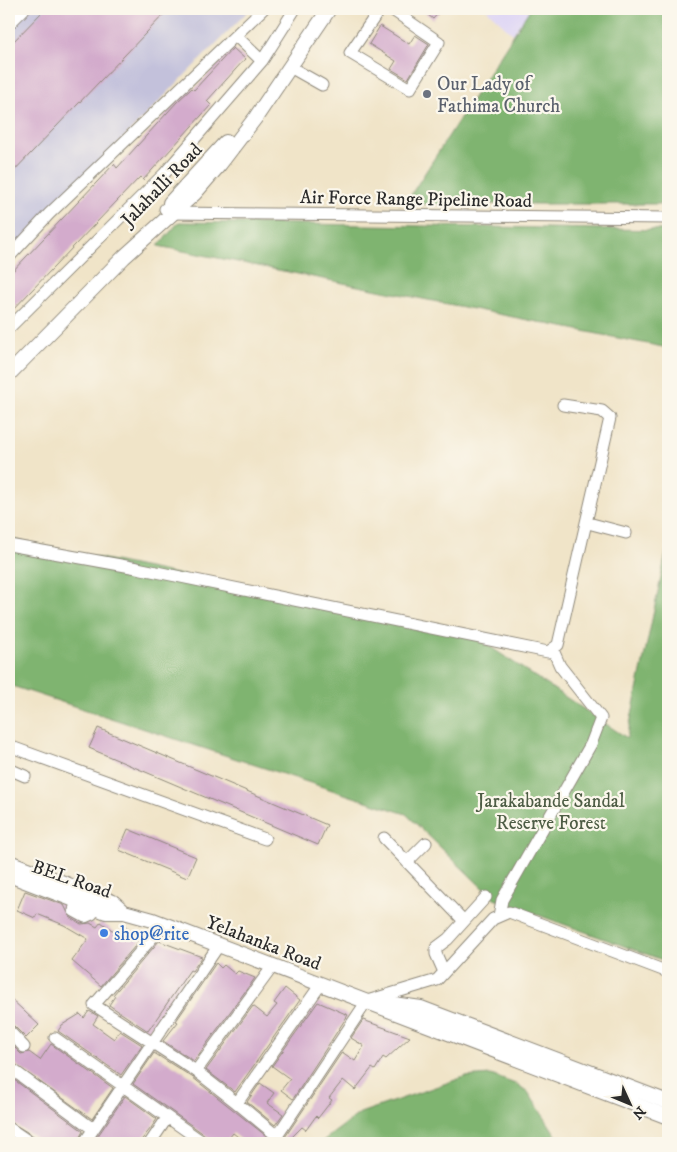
<svg xmlns="http://www.w3.org/2000/svg" width="677" height="1152" viewBox="0 0 677 1152" font-family="'IM FELL DW Pica',serif">
<style>
.built{fill:#ded5f5}
.industrial{fill:#c3c1db}
.forest{fill:#7fb46f;stroke:#55704d}
.building{fill:#d3abcc}
.lines{fill:none;stroke-linecap:round;stroke-linejoin:round}
.minor-casing{stroke:#8e887a;stroke-width:13}
.major-casing{stroke:#8e887a;stroke-width:16}
.minor{stroke:#fff;stroke-width:11}
.major{stroke:#fff;stroke-width:14}
.worship-dot{fill:#6b7280;stroke:#fbf7ec;stroke-width:2}
.shop-dot{fill:#3f7fe0;stroke:#fbf7ec;stroke-width:2}
.labels{text-anchor:middle;stroke-width:4.5;stroke-linejoin:round;paint-order:stroke}
.worship-label{font-size:19px;fill:#5b616d;stroke:#fbf7ec;text-anchor:start}
.street-label{font-size:19px;fill:#2b2b2b;stroke:#fbf7ec}
.park-label{font-size:19px;fill:#4e5d45;stroke:#fbf7ec}
.shop-label{font-size:19px;fill:#366cbe;stroke:#fbf7ec;text-anchor:start}
</style>
<rect width="100%" height="100%" fill="#fbf7ec"/>
<filter id="ink" filterUnits="userSpaceOnUse"><feTurbulence type="fractalNoise" baseFrequency=".02" numOctaves="2"/><feDisplacementMap in="SourceGraphic" scale="10" xChannelSelector="R" yChannelSelector="G"/><feConvolveMatrix kernelMatrix="1 2 1 2 8 2 1 2 1" color-interpolation-filters="sRGB"/></filter>
<filter id="wash" filterUnits="userSpaceOnUse"><feTurbulence type="fractalNoise" baseFrequency=".0096" numOctaves="4" result="noise"/><feDisplacementMap in="SourceGraphic" scale="20" xChannelSelector="R" yChannelSelector="G"/><feGaussianBlur stdDeviation="1.12" result="paint"/><feColorMatrix in="noise" values="0 0 0 0 0 0 0 0 0 0 0 0 0 0 0 0 0 1.4 0 .05"/><feComposite in="paint" operator="in"/></filter>
<g filter="url(#wash)">
<rect width="100%" height="100%" fill="#f0e4c8"/>
<path class="built" d="M486 9H530L513 34Z"/>
<path class="industrial" d="M9 9H250L9 254Z"/>
<path class="forest" d="M530 9H668V204H405Z
M179 222 668 230V348L158 246Z
M9 539 474 636 627 738 668 544V962L494 899 406 814 9 685Z
M491 1075 518 1085 528 1092 561 1143H320L360 1113 464 1077Z"/>
<g id="blocks">
<path class="building" d="M45 9H169L9 176V46Z
M421 9H442L433 19Z
M380 26 409 44 415 35 429 44 408 79 391 69 396 61 369 44Z
M233 48 245 59 207 101 211 105 143 180 140 177 9 314V275L114 164 117 168 177 102 192 88 194 90Z
M98 728 327 825 318 845 89 748Z
M128 829 196 857 187 878 119 850Z
M25 891 64 905 70 917 81 924 90 923 97 927 101 922 119 935 125 927 141 939 101 986 72 961 88 939 64 925 37 914 35 918 17 910Z
M159 941 202 957 192 971 190 970 148 1031 109 1005 115 996 113 995Z
M216 963 221 968 224 965 235 974 238 971 255 978 194 1061 163 1041 178 1022 176 1021Z
M285 988 300 1000 235 1092 206 1070 253 1006 267 1017 277 1005 274 1003Z
M9 997 39 1025 26 1038 14 1026 9 1024Z
M318 1002 348 1015 293 1099 281 1090 290 1079 272 1066Z
M89 1011 98 1016 93 1024 114 1039 120 1031 142 1045 121 1075 58 1031 62 1025 80 1014 84 1018Z
M363 1020 410 1037 386 1059 383 1057 375 1070 372 1068 355 1090 343 1080 329 1098 332 1100 318 1118 316 1116 306 1130 302 1127 286 1143H278L283 1140 342 1052 355 1061 364 1046 351 1038Z
M9 1042 21 1054 29 1052 40 1060 51 1044 113 1088 92 1119 9 1060Z
M154 1053 192 1077 275 1143H246L233 1133 225 1143H213L208 1137 133 1084Z
M9 1076 83 1131 77 1143H39L35 1137 9 1121Z
M260 1083 274 1093 267 1103 283 1114 275 1125 247 1102Z
M125 1096 157 1119 151 1128 139 1143H93Z"/>
</g>
</g>
<g filter="url(#ink)">
<use href="#blocks" fill-opacity="0" stroke="#8e887a" stroke-width="1"/>
<g class="lines">
<g class="minor-casing">
<path id="minor" d="M380 9 350 53 410 89 439 42 391 9
M9 24 24 9
M236 36 262 61
M290 67 322 85
M165 209 171 213 668 218
M9 257 49 214 263 9
M9 328 164 174 262 61 295 9
M588 523 626 533
M9 545 137 568 548 652 558 645 610 418 602 411 563 405
M9 746 265 839
M9 769 25 776
M384 838 464 921
M407 862 426 843
M76 901 74 911 85 917 92 914 95 908
M499 916 502 900 591 744 601 718 560 666 553 650
M164 924 94 1005 196 1071 273 966
M444 972 436 954V948L448 939 486 897
M9 1031 24 1047
M55 1038 204 1143
M9 1067 93 1129
M196 1071 237 1103 321 984
M237 1103 277 1136 367 1001 437 980 493 919 509 912 668 972
M9 1128 31 1143
M84 1143 219 945
M150 1143 167 1118"/>
</g>
<g class="major-casing">
<path id="major" d="M170 203 226 142
M9 374 124 257 195 193 220 164 256 117 329 9
M9 862 113 902 124 912 153 920 668 1117
M9 875 106 912H124
M386 1003 421 1008 668 1102"/>
</g>
<use href="#minor" class="minor"/>
<use href="#major" class="major"/>
</g>
</g>
<circle class="worship-dot" cx="427" cy="94" r="5"/>
<circle class="shop-dot" cx="104" cy="933" r="5"/>
<g class="labels">
<g class="worship-label">
<text x="437" y="90">Our Lady of<tspan x="437" dy="22">Fathima Church</tspan></text>
</g>
<g class="street-label">
<text transform="translate(161 184) rotate(-46)" y="7">Jalahalli Road</text>
<text transform="translate(416 198) rotate(1)" y="7">Air Force Range Pipeline Road</text>
<text transform="translate(72 878) rotate(19)" y="7">BEL Road</text>
<text transform="translate(264 942) rotate(21)" y="7">Yelahanka Road</text>
</g>
<g class="park-label">
<text x="551" y="807">Jarakabande Sandal<tspan x="551" dy="22">Reserve Forest</tspan></text>
</g>
<g class="shop-label">
<text x="114" y="940">shop@rite</text>
</g>
</g>
<rect width="677" height="1152" fill="none" stroke="#fbf7ec" stroke-width="30"/>
<g transform="translate(630 1104) rotate(134)" stroke="#fbf7ec" stroke-width="4" paint-order="stroke">
<path d="M0-4L9 19L0 12L-9 19Z" fill="#2b2b2b"/>
<text y="-8" font-size="14" font-weight="bold" text-anchor="middle" fill="#2b2b2b">N</text>
</g>
</svg>
